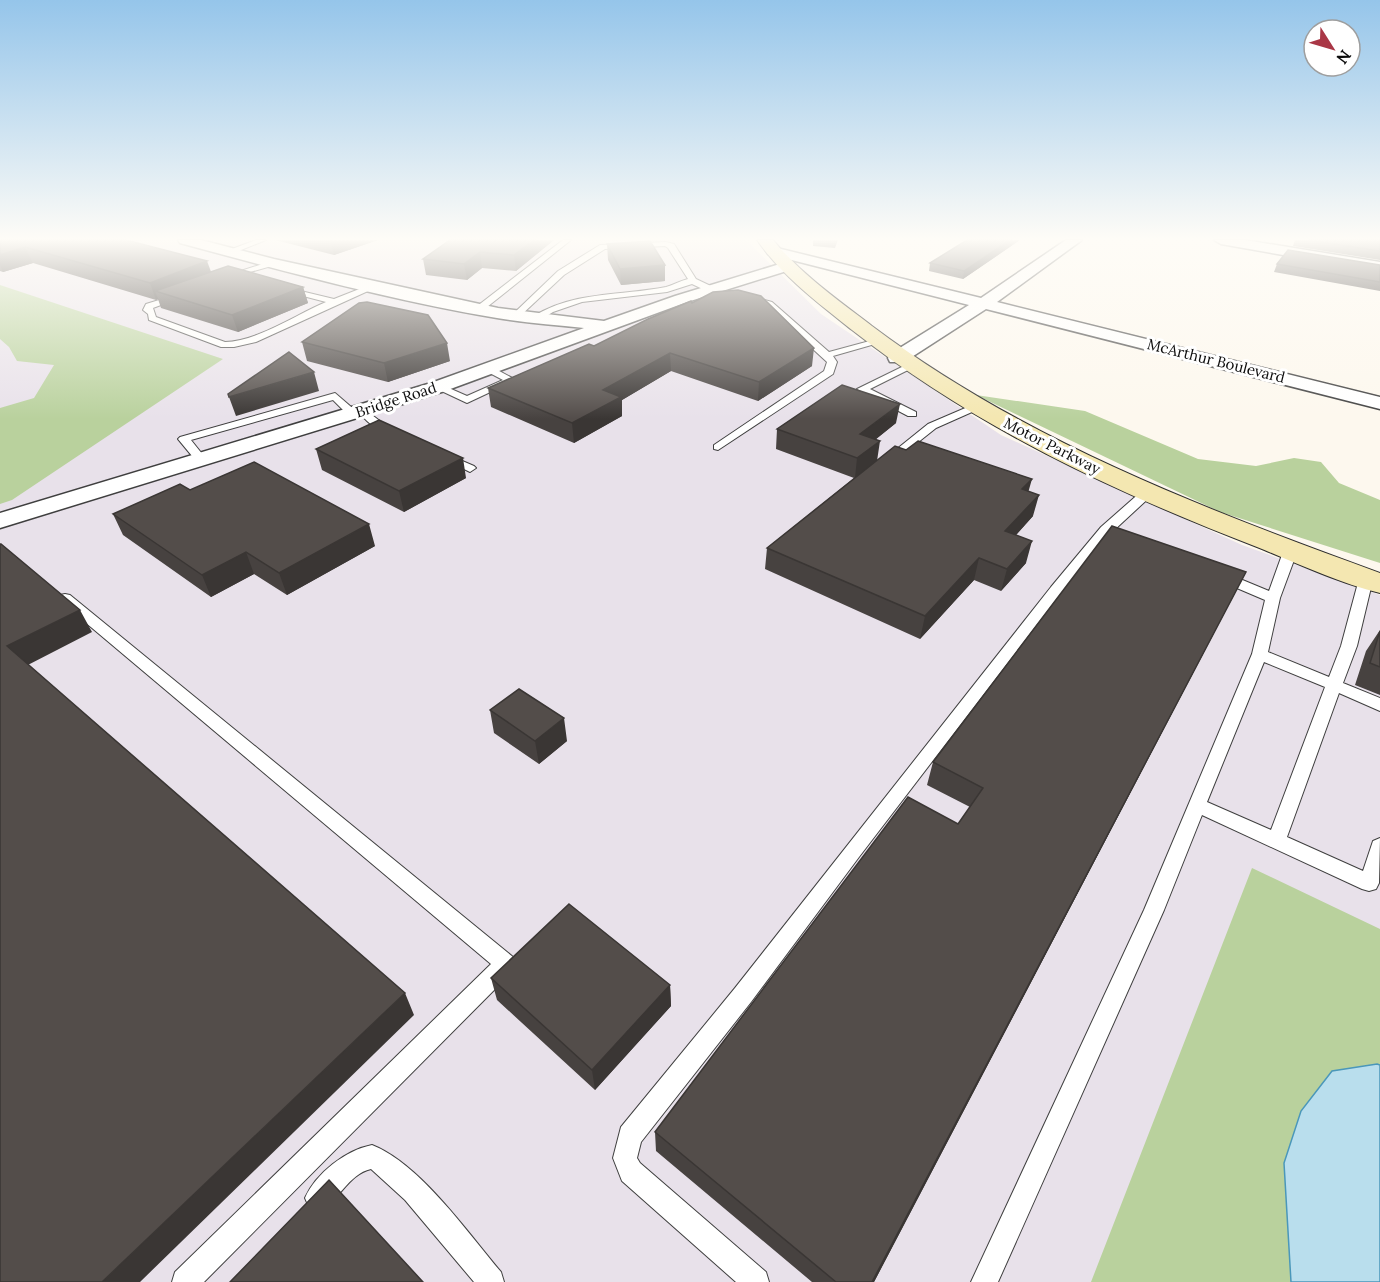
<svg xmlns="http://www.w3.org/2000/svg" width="1380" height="1282" viewBox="0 0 1380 1282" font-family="Lora,serif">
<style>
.industrial{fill:#e8e1ea}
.forest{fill:#b9d19d}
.water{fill:#b9deed;stroke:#4a97ba;stroke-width:1.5}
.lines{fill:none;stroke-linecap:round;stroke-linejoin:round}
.lane-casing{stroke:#3f3f3f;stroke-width:2}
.street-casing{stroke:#3f3f3f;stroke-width:3}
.secondary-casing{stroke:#2e2e2e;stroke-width:2}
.lane{fill:#fff;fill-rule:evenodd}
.street{fill:#fff;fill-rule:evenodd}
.secondary{fill:#f4e7b1;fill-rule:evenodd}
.wall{fill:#474240}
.shaded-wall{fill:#3a3634}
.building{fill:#534d4a;stroke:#3a3634;stroke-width:1.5}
.labels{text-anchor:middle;stroke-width:6;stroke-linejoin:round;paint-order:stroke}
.far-street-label{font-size:15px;fill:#0c0c0c;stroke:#fff}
</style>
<rect width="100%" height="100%" fill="#fdf8ee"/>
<path class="industrial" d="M0 240H746L821 314 1001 435 1242 545 1380 595V1282H0Z"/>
<path class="forest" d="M0 285 223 359 12 500 0 504V408L34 398 54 365 17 361 9 347 0 339Z
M976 395 1085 411 1198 459 1256 466 1294 458 1321 462 1339 483 1380 500V563L1220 512Z
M1252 868 1380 929V1282H1091Z"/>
<path class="water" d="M1377 1064 1380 1065V1282H1291L1284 1163 1301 1111 1332 1071Z"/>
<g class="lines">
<g class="lane-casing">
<path id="lane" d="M256 240H266L231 254 224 252Z
M563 240H571L482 311H476V307Z
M666 242 674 244 696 279 715 288V292H709L692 284 667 292 582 302 553 312 540 320H534V316C575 291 620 296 666 287 673 285 680 281 688 279L668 248 665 246 605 249 564 275 519 317 512 315 558 271 600 245Z
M272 261 276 263 275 265 229 278 225 276Z
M372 284 379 286 256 342 234 347H221L149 320 148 314 143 310 146 304 182 293V297L153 308 156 317 225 342C258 341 295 315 326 302L284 291V287L334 299Z
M753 297 772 302 829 352 877 339 882 342 833 356 837 362 833 374 718 450 714 449V445L824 371 827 362 766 306 750 302 749 300Z
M908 364 916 366 870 389 916 412V416H908L857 389Z
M488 365 516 380 467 403 433 387 442 385 467 396 503 380 484 370 483 368Z
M335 393 357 412V416H349L333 400 191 440 207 460 201 463 197 462 178 439 180 437Z
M977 403 981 404V408L936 428 892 463 888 464 882 461 928 424Z
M363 408 385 425 396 430V434C381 436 367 422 358 411Z
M446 454 474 466 476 468 470 472 466 470 442 459 440 457Z
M1147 489 1151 490V496L1111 533 1061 593 859 857 751 1002 641 1142 637 1158 640 1163 766 1272 769 1282H736L622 1181 613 1158 621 1127 735 988 1051 587 1101 527 1143 490Z
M1290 548 1297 552 1280 598 1268 652 1329 677 1341 646 1359 579 1366 575 1371 576 1373 579 1357 646 1343 683 1380 698V711L1339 693 1287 837 1363 871 1373 841 1380 838 1379 883 1376 889 1369 891 1362 889 1202 815 1164 910 998 1282H971L1144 910 1252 654 1265 600 1218 580 1216 577 1223 573 1228 574 1269 591 1283 552ZM1264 662 1325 687 1271 830 1207 802Z
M65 594 70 595 513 957 517 964 513 971 204 1282H172L175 1272 491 964 60 601 58 598 60 595Z
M372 1145C420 1164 467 1232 501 1272L504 1282H474L405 1200 371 1169C348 1174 339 1202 318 1211L309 1207 305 1198C316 1173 346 1150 372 1145Z"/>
</g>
<g class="street-casing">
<path id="street" d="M178 240H201L274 259 498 308 604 321 675 296 783 263H793L796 266 793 269 687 302 445 391 0 528V513L431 383 584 328C555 325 525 323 497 318 391 300 283 271 180 243Z
M1066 240H1082L997 302 1380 397V409L986 309 904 362H890L888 358 890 354 969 305 768 254 766 251 773 247 981 298Z
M1214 240H1245L1380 262V272L1221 244Z"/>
</g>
<g class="secondary-casing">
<path id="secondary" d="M757 240H773C801 274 838 300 872 326 1025 441 1202 508 1380 573V593C1338 583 1297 563 1257 547 1112 491 975 427 852 330 818 303 782 276 757 240Z"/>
</g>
<use href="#lane" class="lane"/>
<use href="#street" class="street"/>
<use href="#secondary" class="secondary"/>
</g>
<path class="wall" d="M0 240 303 287 308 303 238 332 161 308 158 299 156 300 33 263 3 272 0 271Z
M275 240H378L334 255Z
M554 240 516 271 482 268 467 280 426 275 423 259Z
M813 240H838L835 248 813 246Z
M1020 240 963 279 929 271 930 263Z
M1295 240H1380V260L1293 246Z
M607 244 665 281 621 285 608 260Z
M1277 264 1380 265V291L1274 272Z
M692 303 812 366 758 401 671 371 622 400V416L574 443 491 407 488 388 594 346Z
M302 342 450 361 388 382 307 361Z
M896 423 875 440 877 461 1028 492 1033 516 1016 535 1026 563 1001 591 974 580 920 639 765 569 767 548 854 478 776 449 777 429Z
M316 449 466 478 404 512 322 470Z
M190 490 375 546 287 595 254 574 211 597 123 535 113 514Z
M1246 572 874 1282H812L656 1151 655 1132 958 824 970 807 927 785 933 762Z
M1380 630V695L1355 685 1366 651Z
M490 710 567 741 539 764 494 733Z
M491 978 670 985 671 1006 595 1090 497 1000Z"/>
<path class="shaded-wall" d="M330 240H378L334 255Z
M534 240H554L516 271 514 255Z
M1010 240H1020L963 279 964 271Z
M25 247 33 263 3 272 0 265V255Z
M480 252 482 268 467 280 464 264Z
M207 261 213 277 155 291 158 299 156 300 150 283Z
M665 265V281L621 285 620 269Z
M303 287 308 303 238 332 232 315Z
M447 343 450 361 388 382 384 363Z
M814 348 812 366 758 401 759 382Z
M670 353 671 371 622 400V416L574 443 572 423 603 390Z
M314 372 319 391 236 416 229 397Z
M900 404 896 423 857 454 860 434Z
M880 441 877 461 855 478 857 458Z
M463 458 466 478 404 512 399 491Z
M1032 479 1026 500 1022 489Z
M1039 495 1033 516 1000 553 1005 531Z
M369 524 375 546 287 595 279 573Z
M1032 541 1026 563 1001 591 1007 569Z
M246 552 254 574 211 597 202 575Z
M979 558 974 580 920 639 925 616Z
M1246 572 874 1282H872Z
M80 610 92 632 22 668 7 646Z
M564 718 567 741 539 764 535 741Z
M670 985 671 1006 595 1090 592 1070Z
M405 993 414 1015 140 1282H102Z"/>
<path class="building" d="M0 240H126L207 261 150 283 25 247 0 255Z
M450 240H534L514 255 480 252 464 264 423 259Z
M967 240H1010L964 271 930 263Z
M1308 240H1380V251Z
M650 241 665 265 620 269 607 244Z
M1288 250 1380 265V282L1277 264Z
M228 266 303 287 232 315 155 291Z
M738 290 761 296 814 348 759 382 670 353 603 390 621 397 572 423 488 388 589 344 594 346 648 319 691 301 692 303 713 292Z
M367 302 428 315 447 343 384 363 302 342 359 303Z
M289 352 314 372 229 397 228 394Z
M842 385 900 404 860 434 880 441 857 458 777 429Z
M379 420 463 458 399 491 316 449Z
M918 441 1032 479 1022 489 1039 495 1005 531 1032 541 1007 569 979 558 925 616 767 548 895 446 906 450Z
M254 462 369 524 279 573 246 552 202 575 113 514 180 484 190 490Z
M1112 526 1246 572 872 1282H836L655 1132 908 797 958 824 983 788 933 762Z
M0 544H1L80 610 7 646 405 993 102 1282H0Z
M1380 631V667L1370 663Z
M519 689 564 718 535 741 490 710Z
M569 904 670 985 592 1070 491 978Z
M329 1180 423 1282H230Z"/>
<linearGradient id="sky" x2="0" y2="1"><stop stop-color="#95c5ea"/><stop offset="0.57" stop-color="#fefcf7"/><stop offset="1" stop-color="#fefcf7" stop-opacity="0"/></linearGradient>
<rect width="1380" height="419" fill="url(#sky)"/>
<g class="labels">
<g class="far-street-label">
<text transform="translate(1216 361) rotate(14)" y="5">McArthur Boulevard</text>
<text transform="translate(396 400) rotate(-18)" y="5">Bridge Road</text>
<text transform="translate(1052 446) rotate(27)" y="5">Motor Parkway</text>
</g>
</g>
<g transform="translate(1332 48) rotate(127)"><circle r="28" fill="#ffffff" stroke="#9e9e9e" stroke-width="1.5"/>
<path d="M0-4.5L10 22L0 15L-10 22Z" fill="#a93746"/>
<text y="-9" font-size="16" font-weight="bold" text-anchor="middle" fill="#0c0c0c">N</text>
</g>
</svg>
